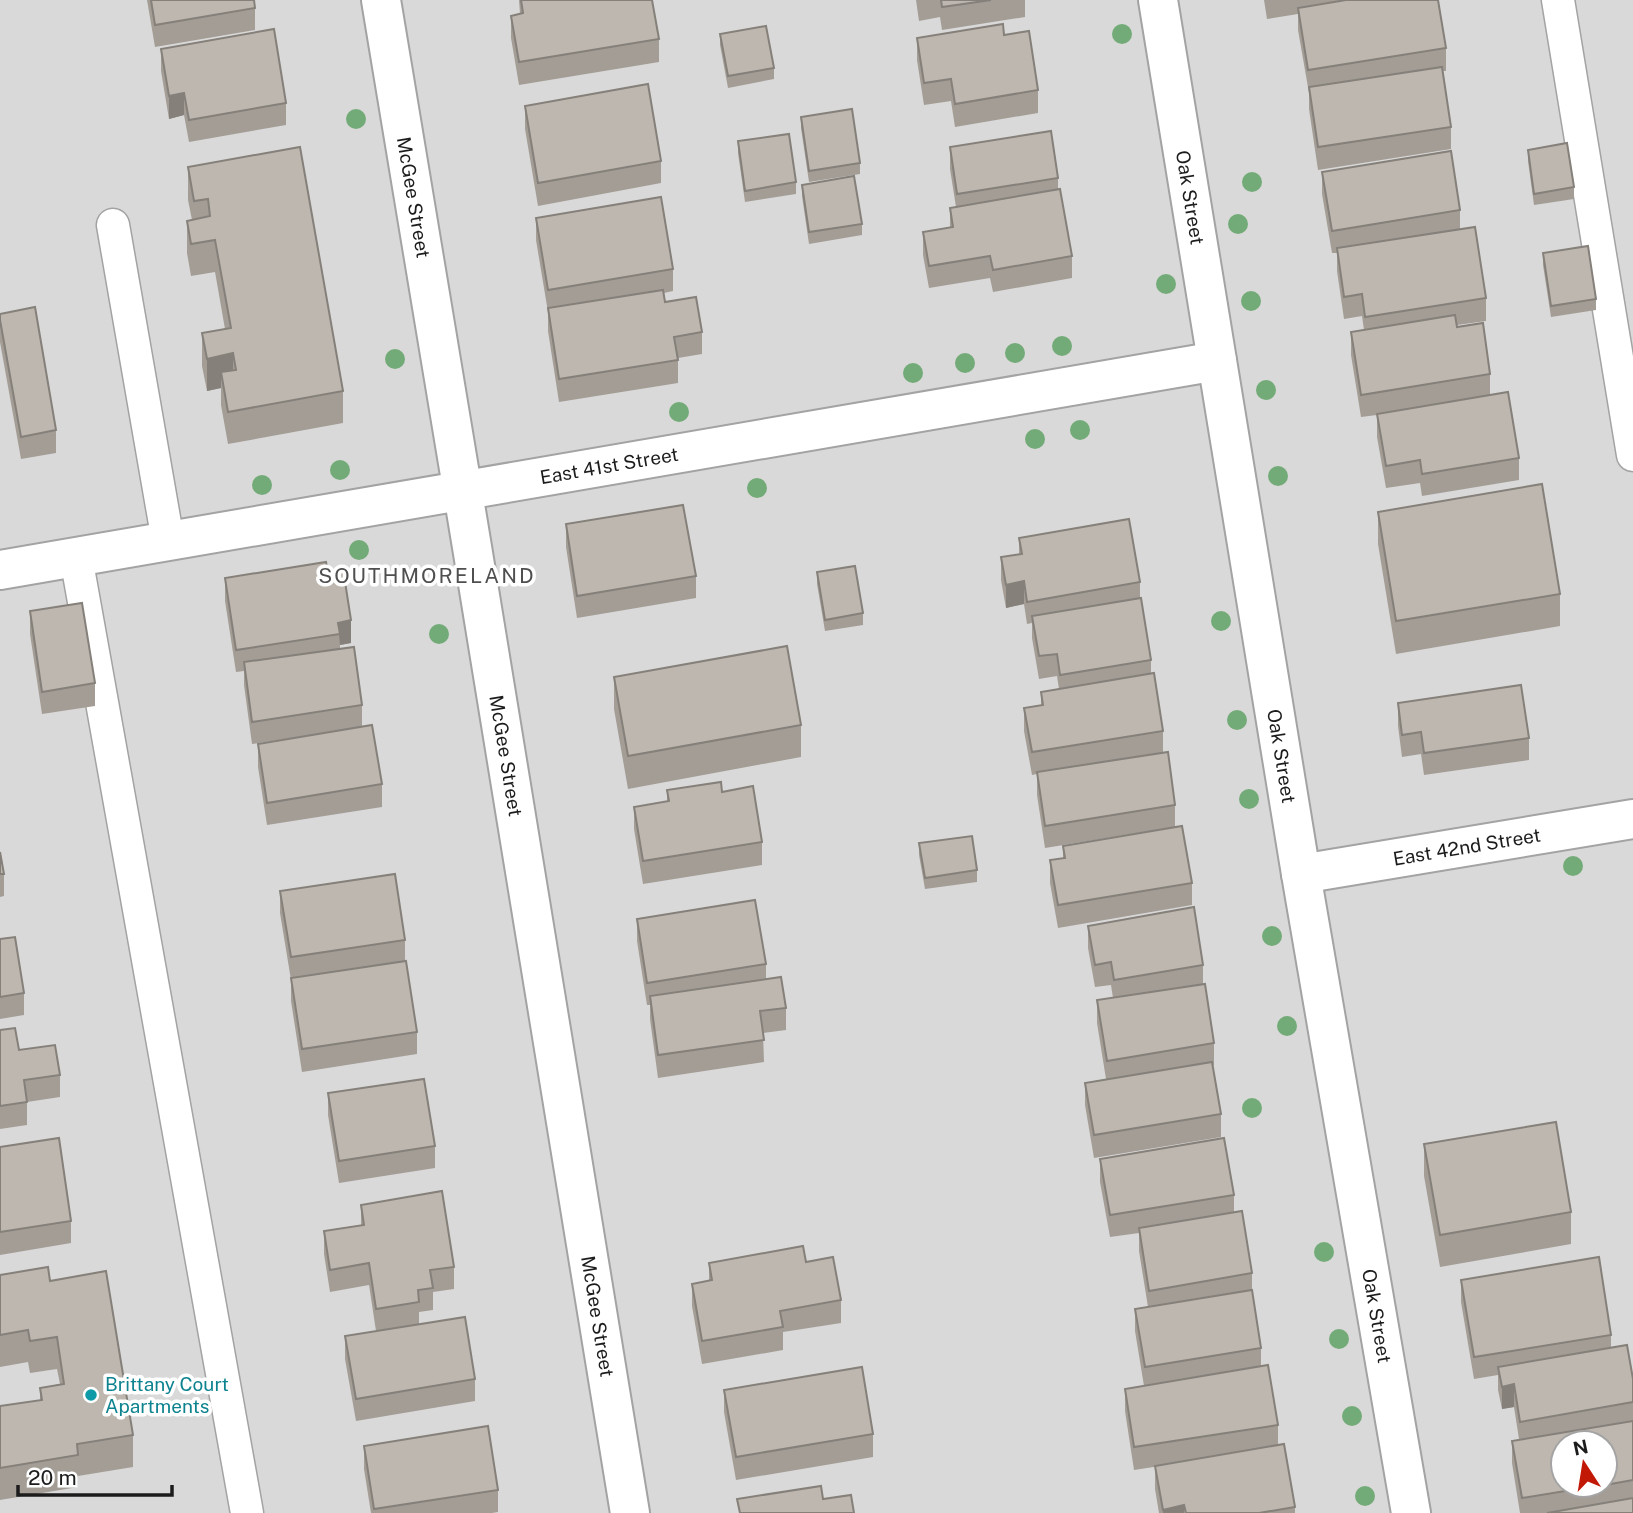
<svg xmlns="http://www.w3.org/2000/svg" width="1633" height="1513" viewBox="0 0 1633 1513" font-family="'Public Sans',sans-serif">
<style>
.residential{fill:#dad9d9;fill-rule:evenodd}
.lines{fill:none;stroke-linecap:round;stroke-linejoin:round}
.lane-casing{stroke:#a3a3a3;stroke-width:35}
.street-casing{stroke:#a3a3a3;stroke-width:42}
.lane{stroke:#fff;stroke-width:32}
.street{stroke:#fff;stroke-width:38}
.tree{fill:#73ab78}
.wall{fill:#a39d96}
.shaded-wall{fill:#85807a}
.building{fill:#beb7af;stroke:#85807a;stroke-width:2}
.culture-dot{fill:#0f9aa8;stroke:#fff;stroke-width:2.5}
.labels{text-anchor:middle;stroke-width:7;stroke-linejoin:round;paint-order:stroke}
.street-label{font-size:19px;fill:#1c1c1c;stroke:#fff}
.culture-label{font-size:19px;fill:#0d838f;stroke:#fff;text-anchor:start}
.neighbourhood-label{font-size:21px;letter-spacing:2px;fill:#4f4f4f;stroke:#fff}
</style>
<rect width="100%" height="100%" fill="#edebe2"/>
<path class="residential" d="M0 0H1633V1513H0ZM1563 1443H1605V1485H1563Z"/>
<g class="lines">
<g class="lane-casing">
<path id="lane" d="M1558 0 1633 455
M113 225 168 541
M76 557 247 1513"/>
</g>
<g class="street-casing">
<g id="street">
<path id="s1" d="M381 0 472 547 630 1513"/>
<path id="s2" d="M1158 0 1301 874 1411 1513"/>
<path id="s3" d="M0 570 1217 361"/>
<path id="s4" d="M1301 874 1633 819"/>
</g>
</g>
<use href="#lane" class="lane"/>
<use href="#street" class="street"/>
</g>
<g class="tree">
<circle cx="1122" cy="34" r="10"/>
<circle cx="356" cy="119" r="10"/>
<circle cx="1252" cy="182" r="10"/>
<circle cx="1238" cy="224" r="10"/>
<circle cx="1166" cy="284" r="10"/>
<circle cx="1251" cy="301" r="10"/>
<circle cx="1062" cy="346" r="10"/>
<circle cx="1015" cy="353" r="10"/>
<circle cx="395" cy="359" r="10"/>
<circle cx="965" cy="363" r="10"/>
<circle cx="913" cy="373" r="10"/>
<circle cx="1266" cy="390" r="10"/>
<circle cx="679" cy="412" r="10"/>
<circle cx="1080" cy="430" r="10"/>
<circle cx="1035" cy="439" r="10"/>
<circle cx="340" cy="470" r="10"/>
<circle cx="1278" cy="476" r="10"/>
<circle cx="262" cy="485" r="10"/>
<circle cx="757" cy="488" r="10"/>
<circle cx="359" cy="550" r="10"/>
<circle cx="1221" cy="621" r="10"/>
<circle cx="439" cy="634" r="10"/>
<circle cx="1237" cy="720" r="10"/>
<circle cx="1249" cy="799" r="10"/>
<circle cx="1573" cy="866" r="10"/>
<circle cx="1272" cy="936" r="10"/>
<circle cx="1287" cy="1026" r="10"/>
<circle cx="1252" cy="1108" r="10"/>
<circle cx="1324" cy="1252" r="10"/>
<circle cx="1339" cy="1339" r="10"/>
<circle cx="1352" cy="1416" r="10"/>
<circle cx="1365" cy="1496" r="10"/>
</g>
<path class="wall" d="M147 0H254L255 8V30L155 47Z
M519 0H652L659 39V62L519 85 511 38V16L520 14Z
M916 0H1025V17L942 30 940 17 919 21Z
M1264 0H1438L1446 48V71H1443L1451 127V149L1318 170 1309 109V93L1298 30V14L1267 19Z
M720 34 774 68V79L728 88 720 45Z
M1004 35 1038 90V113L955 127 951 101 924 105 917 60V38Z
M161 49 286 103V125L189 142 184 115 169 119 161 71Z
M525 106 661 161V183L538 206 525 129Z
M801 117 860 163V174L809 182 801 128Z
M738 141 796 182V194L745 202 738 153Z
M950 147 1058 178V189L1072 256V278L993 292 990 278 929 288 923 255V232L950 227V208L956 207 950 169Z
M1528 150 1574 187V199L1534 205 1528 161Z
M188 167 343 391V423L228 444 221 405V388L207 391 202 366V333L225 329 215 272 191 276 187 253V221L192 220 188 200Z
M1322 172 1460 210V229L1486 298V321L1457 325V327L1490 374V395L1519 458V480L1422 496 1420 483 1386 488 1377 437V415L1361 417 1351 355V332L1364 330 1362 316 1344 319 1337 271V253H1332L1322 194Z
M802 185 862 224V235L809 244 802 196Z
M536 218 673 269V291L664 293 665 302 702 332V354L678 358V383L559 402 548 331V312L536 240Z
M1543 253 1596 299V310L1551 317 1543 265Z
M0 314 56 430V453L21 459 0 342Z
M1378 512 1560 594V626L1396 654 1378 544Z
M566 524 696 576V598L577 618 566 547Z
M1019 538 1140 582V598L1151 660V673L1163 731V753L1175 805V827L1045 848 1037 795V774L1032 775 1024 731V708L1041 706V692L1059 689 1057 676 1039 679 1032 638V623L1027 624 1024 604 1006 608 1001 580V557L1019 554Z
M328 572 351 643 340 645V649L362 705V727L382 784V807L267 825 258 767V744L306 736 252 744 244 685V671L236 672 225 601V578Z
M817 572 863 613V625L825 631 817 584Z
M30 611 95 683V706L42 714 30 634Z
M614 677 801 725V757L628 789 614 709Z
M1398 703 1529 738V760L1424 775 1421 754 1402 757 1398 726Z
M667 790 722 792 762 842V865L643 884 634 829V807L667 802Z
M919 843 977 870V882L925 889 919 855Z
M1063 846 1192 883V905L1058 928 1050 883V860L1063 859Z
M0 852 4 874V896L0 897Z
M280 891 405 940V961L417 1032V1054L302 1072 291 1001V980L280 913Z
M637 919 766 964V980L786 1008V1030L763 1033 764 1062 658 1078 650 1019V1005H647L637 941Z
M1088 926 1203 965V984L1214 1043V1065L1212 1066 1221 1114V1137L1094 1158 1085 1105V1083L1106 1079 1097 1023V1000L1113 998 1111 985 1095 987 1088 948Z
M0 939 24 993V1015L0 1019Z
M0 1030 19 1050 60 1075V1097L27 1102V1125L0 1129Z
M328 1093 435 1146V1168L339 1183 328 1115Z
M1424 1144 1571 1212V1244L1440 1267 1424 1176Z
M0 1147 71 1221V1243L0 1255Z
M1100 1159 1234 1195V1212L1252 1273V1293L1261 1348V1366L1278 1425V1445L1295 1507V1513H1159L1155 1489V1466H1160L1134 1470 1125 1411V1389L1144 1386 1135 1331V1309L1148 1307 1139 1251V1233L1110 1237 1100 1182Z
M361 1205 454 1267V1289L433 1292V1310L419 1312V1324L475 1379V1401L356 1421 345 1359V1336L376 1331 369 1285 330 1292 324 1254V1231L361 1225Z
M806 1262 841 1300V1323L783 1332V1350L702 1364 692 1306V1284L709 1281V1263Z
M0 1275 50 1281 133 1435V1467L78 1476V1487L0 1500V1406L40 1400V1388L60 1384 57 1369 30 1373 28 1362 0 1367Z
M1461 1280 1611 1335V1348L1633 1379V1513H1520L1512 1463V1441L1519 1439 1514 1407 1502 1409 1498 1390V1375L1474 1379 1461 1302Z
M724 1390 873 1434V1457L736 1480 724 1412Z
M364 1446 498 1490V1512L492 1513H371L364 1469Z"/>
<path class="shaded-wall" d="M184 93V115L169 119V96Z
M233 353V385L221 372V388L207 391V359Z
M1024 581V604L1006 608V585Z
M351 620V643L340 645 338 623Z
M1514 1384V1407L1502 1409V1387Z
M1184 1505V1513H1163V1510Z"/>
<path class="building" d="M151 0H254L255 8 155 25Z
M521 0H652L659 39 519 62 511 16 523 13Z
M941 0H991L942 7Z
M1346 0H1438L1446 48 1308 70 1298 8Z
M1003 24 1004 35 1029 31 1038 90 955 104 951 79 924 83 917 38Z
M766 26 774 68 728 76 720 34Z
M274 29 286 103 189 120 184 93 169 96 161 49Z
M1442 67 1451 127 1318 147 1309 87Z
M648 84 661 161 538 183 525 106Z
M852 109 860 163 809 171 801 117Z
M1051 131 1058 178 957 194 950 147Z
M789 134 796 182 745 191 738 141Z
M1567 143 1574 187 1534 194 1528 150Z
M300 147 343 391 228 412 221 372 236 370 233 353 207 359 202 333 231 328 215 240 191 244 187 221 210 216 208 199 194 201 188 167Z
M1451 151 1460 210 1332 231 1322 172Z
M854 176 862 224 809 232 802 185Z
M1060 189 1072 256 993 270 990 256 929 266 923 232 953 227 950 208Z
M661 197 673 269 548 290 536 218Z
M1475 227 1486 298 1365 317 1362 294 1344 297 1337 248Z
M1588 246 1596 299 1551 306 1543 253Z
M663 290 665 302 696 297 702 332 674 337 678 360 559 379 548 308Z
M35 307 56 430 21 437 0 320V314Z
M1455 315 1457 327 1483 323 1490 374 1361 395 1351 332Z
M1508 392 1519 458 1422 474 1420 460 1386 466 1377 414Z
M1542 484 1560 594 1396 621 1378 512Z
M683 505 696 576 577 596 566 524Z
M1129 519 1140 582 1027 602 1024 581 1006 585 1001 557 1022 554 1019 538Z
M326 562 328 572 343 569 351 620 338 623 340 634 236 650 225 578Z
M855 566 863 613 825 620 817 572Z
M1141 598 1151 660 1060 675 1057 654 1039 656 1032 616Z
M82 603 95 683 42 692 30 611Z
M787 646 801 725 628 756 614 677Z
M354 647 362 705 252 722 244 662Z
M1154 673 1163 731 1032 752 1024 708 1043 705 1041 692Z
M1521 685 1529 738 1424 753 1421 732 1402 735 1398 703Z
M372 725 382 784 267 803 258 744Z
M1168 752 1175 805 1045 826 1037 772Z
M721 782 722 792 753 786 762 842 643 861 634 807 669 801 667 790Z
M1182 826 1192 883 1058 905 1050 860 1065 858 1063 846Z
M972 836 977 870 925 878 919 843Z
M0 852 4 874H0Z
M395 874 405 940 291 957 280 891Z
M755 900 766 964 647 983 637 919Z
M1194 907 1203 965 1114 980 1111 962 1095 965 1088 926Z
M15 937 24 993 0 997V939Z
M406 961 417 1032 302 1049 291 978Z
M781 977 786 1008 760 1011 764 1040 658 1055 650 996Z
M1205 984 1214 1043 1107 1061 1097 1000Z
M15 1028 19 1050 55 1045 60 1075 24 1080 27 1102 0 1106V1030Z
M1212 1062 1221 1114 1094 1135 1085 1083Z
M424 1079 435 1146 339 1161 328 1093Z
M1556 1122 1571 1212 1440 1235 1424 1144Z
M59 1138 71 1221 0 1232V1147Z
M1224 1138 1234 1195 1110 1215 1100 1159Z
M442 1191 454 1267 430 1270 433 1288 418 1290 419 1302 376 1309 369 1263 330 1270 324 1231 364 1225 361 1205Z
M1242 1211 1252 1273 1149 1291 1139 1228Z
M803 1246 806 1262 833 1257 841 1300 780 1311 783 1327 702 1341 692 1284 712 1280 709 1263Z
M1599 1257 1611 1335 1474 1357 1461 1280Z
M48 1267 50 1281 106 1271 133 1435 77 1444 78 1455 0 1468V1406L42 1400 40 1388 64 1384 57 1337 30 1341 28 1330 0 1335V1275Z
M1252 1290 1261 1348 1145 1367 1135 1309Z
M465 1317 475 1379 356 1399 345 1336Z
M1627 1345 1633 1379V1402L1520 1422 1514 1384 1502 1387 1498 1367Z
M1268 1365 1278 1425 1134 1447 1125 1389Z
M862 1367 873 1434 736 1457 724 1390Z
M1633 1421V1480L1605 1485V1443H1563V1485H1602L1522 1498 1512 1441Z
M488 1426 498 1490 374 1509 364 1446Z
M1284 1444 1295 1507 1259 1513H1186L1184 1505 1163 1510 1155 1466Z
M821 1486 823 1499 851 1495 854 1513H740L737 1499Z
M1633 1498V1513H1547Z"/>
<circle class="culture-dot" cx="91" cy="1395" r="7"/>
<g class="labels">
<g class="street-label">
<text dy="7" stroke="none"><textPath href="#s1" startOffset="200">McGee Street</textPath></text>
<text dy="7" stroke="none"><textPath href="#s2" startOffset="200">Oak Street</textPath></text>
<text dy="7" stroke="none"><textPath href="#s3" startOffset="618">East 41st Street</textPath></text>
<text dy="7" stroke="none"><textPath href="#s1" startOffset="766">McGee Street</textPath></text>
<text dy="7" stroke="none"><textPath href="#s2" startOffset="766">Oak Street</textPath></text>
<text dy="7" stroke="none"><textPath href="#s4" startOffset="168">East 42nd Street</textPath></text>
<text dy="7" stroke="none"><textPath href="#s1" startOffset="1334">McGee Street</textPath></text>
<text dy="7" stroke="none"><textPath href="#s2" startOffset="1334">Oak Street</textPath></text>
</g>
<g class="culture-label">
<text x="105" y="1391">Brittany Court<tspan x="105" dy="22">Apartments</tspan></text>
</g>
<g class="neighbourhood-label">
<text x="427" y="583">SOUTHMORELAND</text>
</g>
</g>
<g transform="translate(1584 1464) rotate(348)"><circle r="33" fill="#ffffff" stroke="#a4a4a4" stroke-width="2"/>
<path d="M0-5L12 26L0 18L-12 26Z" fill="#c21907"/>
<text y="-10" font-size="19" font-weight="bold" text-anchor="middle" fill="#1c1c1c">N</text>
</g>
<path d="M18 1485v10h154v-10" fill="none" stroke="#1c1c1c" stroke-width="3.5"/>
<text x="28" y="1485" font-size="21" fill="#1c1c1c" stroke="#ffffff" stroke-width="5" paint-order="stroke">20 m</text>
</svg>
